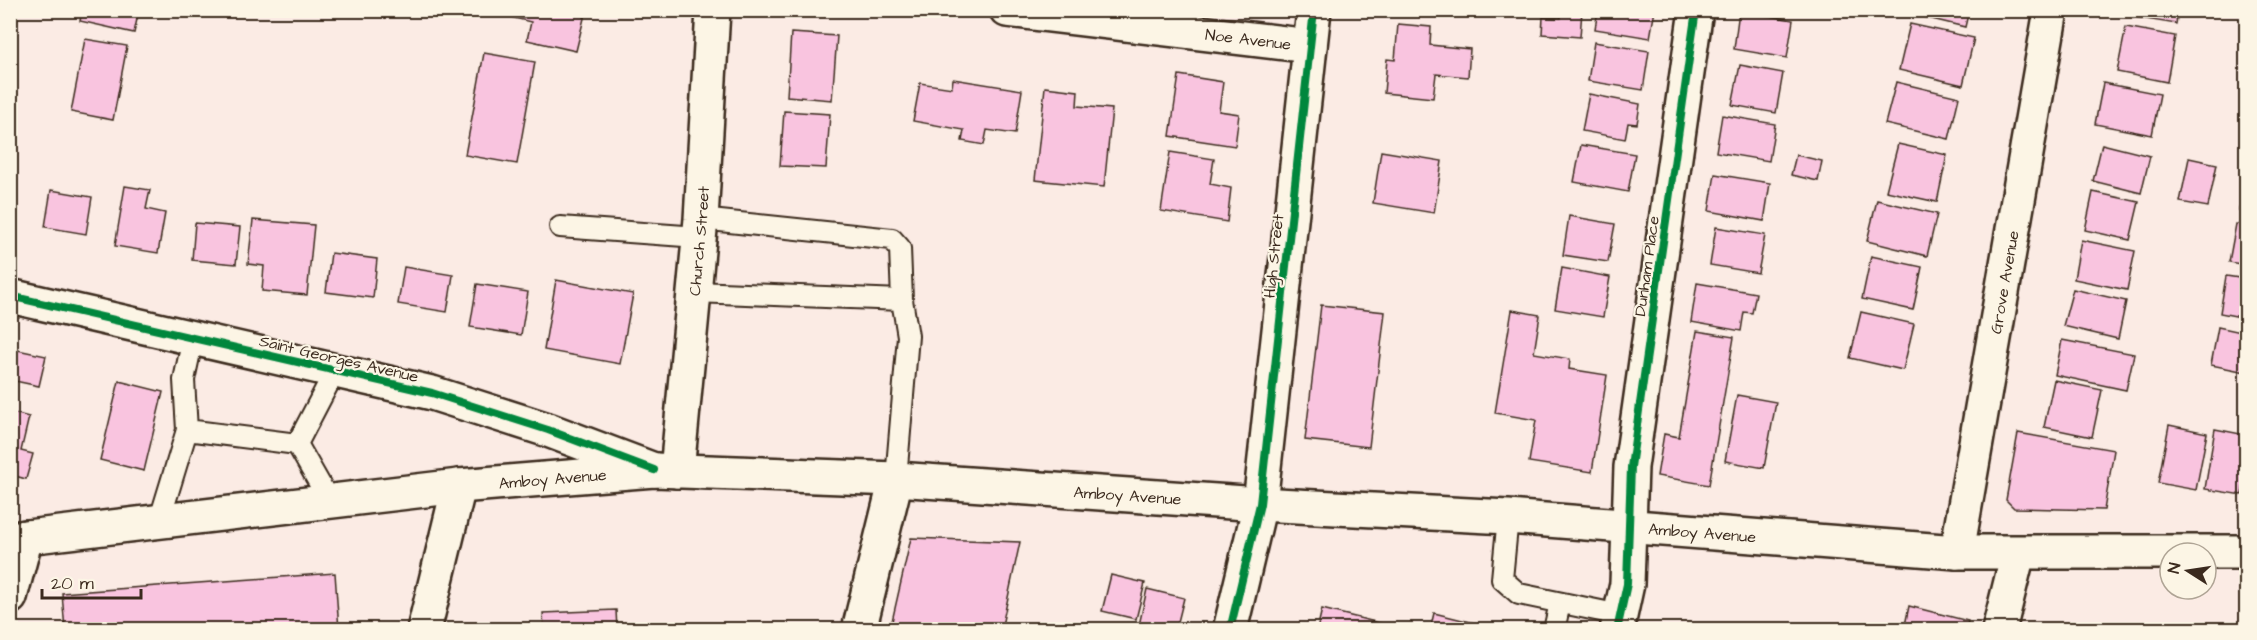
<svg xmlns="http://www.w3.org/2000/svg" width="2257" height="640" viewBox="0 0 2257 640" font-family="'Architects Daughter',sans-serif">
<style>
.building{fill:#f9c4df;stroke:#3b2a1e;stroke-width:1.5}
.lines{fill:none;stroke-linecap:round;stroke-linejoin:round}
.service-casing{stroke:#3b2a1e;stroke-width:24}
.minor-casing{stroke:#3b2a1e;stroke-width:38}
.secondary-casing{stroke:#3b2a1e;stroke-width:38}
.service{stroke:#fcf5e5;stroke-width:20}
.minor{stroke:#fcf5e5;stroke-width:33}
.secondary{stroke:#fcf5e5;stroke-width:33}
.cycleway-casing{stroke:#fcf5e5;stroke-width:11}
.cycleway{stroke:#00873e;stroke-width:8}
.labels{text-anchor:middle;stroke-width:4.5;stroke-linejoin:round;paint-order:stroke}
.street-label{font-size:16px;fill:#3b2a1e;stroke:#fcf5e5}
</style>
<rect width="100%" height="100%" fill="#fbebe4"/>
<filter id="ink" filterUnits="userSpaceOnUse"><feTurbulence type="fractalNoise" baseFrequency=".0167" numOctaves="2"/><feDisplacementMap in="SourceGraphic" scale="12" xChannelSelector="R" yChannelSelector="G"/><feConvolveMatrix kernelMatrix="1 2 1 2 8 2 1 2 1" color-interpolation-filters="sRGB"/></filter>
<g filter="url(#ink)">
<path class="building" d="M82 10H139L134 33 80 21Z
M511 10H586L576 51 527 40 531 22 510 17Z
M1561 10H1582L1580 37 1542 34 1543 17 1561 18Z
M1598 10H1655L1650 38 1595 29Z
M1912 10H1969L1965 27 1911 14Z
M2128 10H2178L2176 24 2127 16Z
M1739 11 1793 20 1787 58 1734 49Z
M1398 24 1431 27 1430 45 1470 49 1468 77 1436 74 1433 98 1384 93 1387 59 1395 60Z
M1910 24 1974 38 1963 85 1899 70Z
M2126 27 2175 36 2167 82 2117 72Z
M791 33 837 36 832 100 787 96Z
M85 39 127 46 113 120 71 112Z
M1594 42 1649 51 1643 90 1588 81Z
M484 53 535 62 517 164 465 155Z
M1740 65 1783 73 1776 113 1732 105Z
M1179 75 1223 82 1219 111 1239 114 1235 146 1170 136Z
M953 79 1022 90 1015 134 987 130 984 145 962 141 964 130 913 121 920 83 952 88Z
M1896 82 1959 97 1949 139 1885 124Z
M2103 83 2160 94 2152 135 2095 124Z
M1045 87 1078 91 1077 106 1112 109 1104 187 1035 180Z
M1589 94 1640 104 1637 124 1628 123 1625 139 1582 131Z
M784 111 830 114 826 168 780 166Z
M1722 115 1775 124 1769 161 1716 152Z
M1898 144 1947 155 1937 202 1886 191Z
M2102 144 2150 156 2141 193 2093 181Z
M1581 145 1635 154 1628 192 1574 182Z
M1381 151 1442 161 1434 213 1373 203Z
M1170 152 1214 159 1210 184 1231 188 1227 222 1161 211Z
M1796 155 1822 161 1818 181 1791 175Z
M2189 158 2217 164 2208 207 2180 202Z
M2246 172V211L2239 210Z
M1715 174 1770 183 1764 221 1709 211Z
M125 186 150 190 146 209 165 213 158 253 115 246Z
M51 190 92 197 86 234 45 227Z
M2093 192 2139 202 2130 240 2085 230Z
M1877 200 1937 214 1927 256 1867 241Z
M1569 216 1615 224 1608 262 1563 255Z
M253 220 314 225 307 295 262 291 264 266 248 264Z
M195 223 240 227 236 264 192 260Z
M2236 224 2246 225V265L2229 262Z
M1716 227 1765 235 1758 273 1710 265Z
M2081 240 2135 251 2127 290 2074 279Z
M331 253 377 259 373 298 326 292Z
M1871 256 1922 267 1913 310 1862 299Z
M404 267 453 275 447 312 398 304Z
M1562 268 1610 277 1603 317 1555 309Z
M2226 276 2246 279V318L2220 313Z
M556 280 633 294 620 364 544 350Z
M1697 283 1756 293 1752 313 1744 312 1741 331 1691 322Z
M477 284 528 292 521 335 470 327Z
M2073 289 2126 301 2118 339 2063 326Z
M1321 305 1385 312 1369 447 1305 440Z
M1512 310 1540 315 1534 353 1570 359 1569 369 1607 375 1592 472 1529 462 1536 420 1495 413Z
M1861 312 1914 324 1903 370 1850 358Z
M2218 327 2246 333V372L2211 365Z
M1697 331 1734 337 1709 485 1657 476 1664 434 1679 437Z
M2062 340 2134 354 2126 390 2055 375Z
M13 349 46 356 39 386 10 380V361Z
M2054 380 2102 390 2092 437 2044 427Z
M119 381 163 392 144 471 100 460Z
M1737 395 1776 402 1764 468 1725 461Z
M10 412 29 417 21 451 33 454 26 479 15 476 10 494Z
M2169 425 2207 433 2196 490 2158 483Z
M2215 429 2246 435V472L2242 495 2205 489Z
M2018 433 2114 450 2104 510 2014 508 2006 500Z
M911 538 1020 542 1001 630H890Z
M335 573 339 630H65L62 593Z
M1111 575 1145 583 1136 619 1102 611Z
M1147 589 1184 598 1176 630H1138Z
M1909 606 1968 621 1966 630H1904Z
M1322 609 1408 630H1317Z
M616 610 617 630H544L543 613Z
M1434 613 1503 630H1430Z"/>
<g class="lines">
<g class="service-casing">
<path id="service" d="M701 219 892 239 900 248 902 300
M560 227 698 237
M695 292 902 300 908 336 896 479
M187 430 297 444
M297 444 335 371
M297 444 330 502
M1508 517 1502 579 1519 594 1620 615
M159 522 187 430 184 380 193 338
M1554 630 1560 603"/>
</g>
<g class="minor-casing">
<g id="minor">
<path id="s1" d="M1007 10 1310 46"/>
<path d="M10 296 432 393 548 430 654 470"/>
<path id="s2" d="M677 471 701 219 713 10"/>
<path id="s3" d="M1957 552 2051 10"/>
<path d="M10 597 26 537"/>
<path d="M424 630 459 486"/>
<path d="M859 630 896 479"/>
<path d="M1230 630 1260 504 1314 10"/>
<path d="M1617 630 1627 584 1631 467 1696 10"/>
<path d="M1999 630 2018 553"/>
</g>
</g>
<g class="secondary-casing">
<g id="secondary">
<path id="s4" d="M10 539 459 486 654 470 896 479 1260 504 1508 517 1957 552H2246"/>
</g>
</g>
<use href="#service" class="service"/>
<use href="#minor" class="minor"/>
<use href="#secondary" class="secondary"/>
<g class="cycleway-casing">
<path id="cycleway" d="M10 296 432 393 548 430 654 470
M1230 630 1260 504 1314 10
M1617 630 1627 584 1631 467 1696 10"/>
</g>
<use href="#cycleway" class="cycleway"/>
</g>
</g>
<g class="labels">
<g class="street-label">
<text dy="6" stroke="none"><textPath href="#s1" startOffset="243">Noe Avenue</textPath></text>
<text dy="6" stroke="none"><textPath href="#s2" startOffset="231">Church Street</textPath></text>
<text transform="translate(1273 256) rotate(-84)" y="6">High Street</text>
<text transform="translate(1646 266) rotate(-82)" y="6">Dunham Place</text>
<text dy="6" stroke="none"><textPath href="#s3" startOffset="274">Grove Avenue</textPath></text>
<text transform="translate(339 358) rotate(13)" y="6">Saint Georges Avenue</text>
<text dy="6" stroke="none"><textPath href="#s4" startOffset="546">Amboy Avenue</textPath></text>
<text dy="6" stroke="none"><textPath href="#s4" startOffset="1122">Amboy Avenue</textPath></text>
<text dy="6" stroke="none"><textPath href="#s4" startOffset="1698">Amboy Avenue</textPath></text>
</g>
</g>
<rect width="2257" height="640" fill="none" stroke="#fcf5e5" stroke-width="36"/>
<rect x="18" y="18" width="2221" height="604" fill="none" stroke="#3b2a1e" stroke-width="2" filter="url(#ink)"/>
<g transform="translate(2188 571) rotate(282)"><circle r="28" fill="#fcf5e5" stroke="#afa495" stroke-width="1.5"/>
<path d="M0-4.5L10 22L0 15L-10 22Z" fill="#3b2a1e"/>
<text y="-9" font-size="16" font-weight="bold" text-anchor="middle" fill="#3b2a1e">N</text>
</g>
<path d="M42 589v9h99v-9" fill="none" stroke="#3b2a1e" stroke-width="3"/>
<text x="51" y="589" font-size="18" fill="#3b2a1e" stroke="#fcf5e5" stroke-width="4.5" paint-order="stroke">20 m</text>
</svg>
